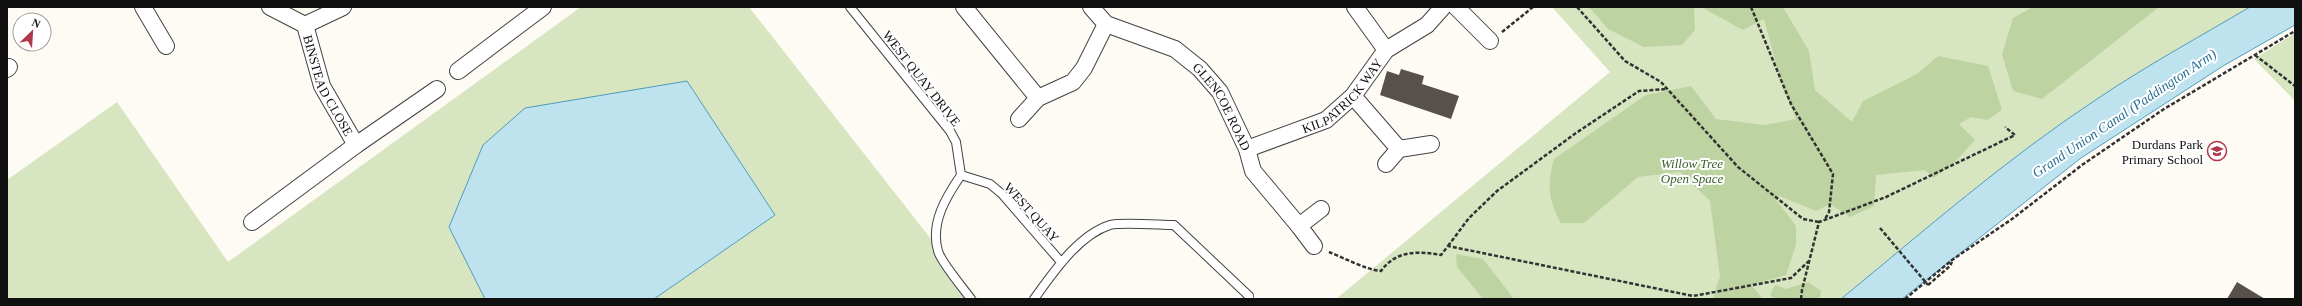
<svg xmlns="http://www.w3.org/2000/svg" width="2302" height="306" viewBox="0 0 2302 306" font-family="Georgia,serif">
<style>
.green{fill:#d7e5c1}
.forest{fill:#bed3a2}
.water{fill:#bfe2ef;stroke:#4f9dbd}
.building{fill:#57504d}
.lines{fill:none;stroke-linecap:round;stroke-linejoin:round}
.lane-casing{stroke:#434343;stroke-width:10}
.street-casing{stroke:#434343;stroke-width:18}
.path{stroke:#323232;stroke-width:2.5;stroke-dasharray:4 2;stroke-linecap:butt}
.lane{stroke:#fff;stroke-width:8}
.street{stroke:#fff;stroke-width:16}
.path-bridge{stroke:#323232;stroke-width:2.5;stroke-dasharray:4 2;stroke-linecap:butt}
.labels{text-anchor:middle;stroke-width:4;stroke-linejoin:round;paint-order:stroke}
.street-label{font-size:13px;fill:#101010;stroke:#fff}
.poi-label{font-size:13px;fill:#101010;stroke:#fff;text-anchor:end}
.park-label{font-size:13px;font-style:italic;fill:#396028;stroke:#fff}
.water-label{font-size:14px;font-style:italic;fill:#286f93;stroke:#fff}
</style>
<rect width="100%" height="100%" fill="#fdfbf4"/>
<path class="green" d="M581 7H749L978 299H654L775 215 450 227 485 299H7V180L117 102 228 262Z
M1552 7H2250L2097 99 2067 120 1997 172 1841 299H1336L1610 72Z
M2295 33V101L2254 59Z"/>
<path class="forest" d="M1589 7H1694L1695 30 1682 45 1644 47 1608 29Z
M1701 7H1783L1809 51 1815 90 1852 122 1863 101 1917 74 1938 56 1988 66 2002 110 1987 120 1971 117 1959 124 1975 140 1955 162 1934 178 1925 170 1876 175 1874 206 1850 217 1830 204 1816 211 1779 196 1776 200 1796 226V245L1786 275 1751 285 1763 299H1713L1720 276 1710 201 1680 172 1638 177 1584 223H1561C1548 201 1547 183 1554 159L1646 95 1691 86 1716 119 1765 125 1796 119 1780 79 1764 19 1743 30Z
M2033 7H2159L2042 99 2013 91 2002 54 2013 18Z
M1456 254 1483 259 1514 299H1483L1457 267Z
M1808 282 1821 291 1820 299H1774L1770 295 1775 285 1786 289Z"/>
<path class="water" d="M2250 7H2295V25L2223 66 2081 158 1902 299H1841C1925 230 2006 159 2097 99 2146 66 2199 37 2250 7Z
M687 81 775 215 654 299H485L449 227 483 145 525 108Z"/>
<path class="building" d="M1401 69 1424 76 1422 84 1459 96 1451 119 1380 95 1387 71 1399 75Z
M2237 282 2265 299H2227Z"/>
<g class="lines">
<g class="lane-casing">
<path id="lane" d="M850 7 950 131 956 142 961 175C946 197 930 223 938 251 941 262 963 288 971 299
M961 175 990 184 1002 194 1061 262
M1034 299C1053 273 1078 235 1110 225 1121 222 1161 225 1174 225L1249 296"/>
</g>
<g class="street-casing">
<g id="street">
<path d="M143 7 166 46"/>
<path d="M270 7 305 25 343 7"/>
<path d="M964 7 1038 98 1073 82 1084 68 1106 24"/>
<path id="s1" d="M1091 7 1106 24 1175 49 1200 69 1220 92 1247 149 1253 171 1299 226 1321 209"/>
<path d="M1355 7 1386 50"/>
<path d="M1456 7 1490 41"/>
<path id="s2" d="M305 25 322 86 356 145"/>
<path d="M7 69 9 67"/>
<path d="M458 71 543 7"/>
<path d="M1353 96 1399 149 1431 144"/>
<path d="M1019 119 1038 98"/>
<path id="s3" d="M1247 149 1326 120 1353 96 1386 50 1427 25 1443 7"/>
<path d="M1386 164 1399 149"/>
<path d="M252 222 356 145 437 89"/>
<path d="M1299 226 1314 246"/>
</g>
</g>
<path class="path" d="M1577 7 1625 61 1661 82 1738 167 1803 219 1819 222
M1751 7 1791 104 1833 174 1829 212 1825 219
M1502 32 1533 7
M2255 55 2295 86
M1448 246 1469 218 1497 191 1576 133 1639 91 1667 89
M1329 252C1344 258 1367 270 1381 271 1396 250 1418 251 1441 255L1448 246 1693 296 1791 278 1809 261
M1928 285 1950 266 1952 262
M1801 299 1802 290 1819 222 1886 197 2015 135 2005 127
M1905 299 1952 260 2012 219 2082 165 2164 109 2295 31"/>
<use href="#lane" class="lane"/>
<use href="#street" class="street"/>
<path class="path-bridge" d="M1880 228 1928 285"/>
</g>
<defs>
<g id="school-ring" transform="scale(1)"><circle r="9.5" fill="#fff" stroke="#af394b" stroke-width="1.5"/><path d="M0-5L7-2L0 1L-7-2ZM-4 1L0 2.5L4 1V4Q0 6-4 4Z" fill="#af394b"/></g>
</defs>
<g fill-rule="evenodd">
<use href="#school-ring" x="2217" y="151"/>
</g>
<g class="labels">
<g class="street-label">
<text transform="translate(922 78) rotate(52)" y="5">WEST QUAY DRIVE</text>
<text dy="5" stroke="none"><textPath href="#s2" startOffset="65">BINSTEAD CLOSE</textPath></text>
<text dy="5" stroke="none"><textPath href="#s3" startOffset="112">KILPATRICK WAY</textPath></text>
<text dy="5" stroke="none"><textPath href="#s1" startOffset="172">GLENCOE ROAD</textPath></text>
<text transform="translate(1032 212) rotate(48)" y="5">WEST QUAY</text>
</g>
<g class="poi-label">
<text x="2203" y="149">Durdans Park<tspan x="2203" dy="15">Primary School</tspan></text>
</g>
<g class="park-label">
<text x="1692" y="168">Willow Tree<tspan x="1692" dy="15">Open Space</tspan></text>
</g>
<g class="water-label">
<text transform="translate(2124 113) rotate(-34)" y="5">Grand Union Canal (Paddington Arm)</text>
</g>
</g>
<rect width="2302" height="306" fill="none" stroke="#101010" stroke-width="16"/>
<g transform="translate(32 32) rotate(25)"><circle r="19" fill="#ffffff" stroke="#9f9f9f"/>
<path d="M0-3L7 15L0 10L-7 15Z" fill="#af394b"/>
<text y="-6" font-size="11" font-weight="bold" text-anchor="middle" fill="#101010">N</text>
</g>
</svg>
